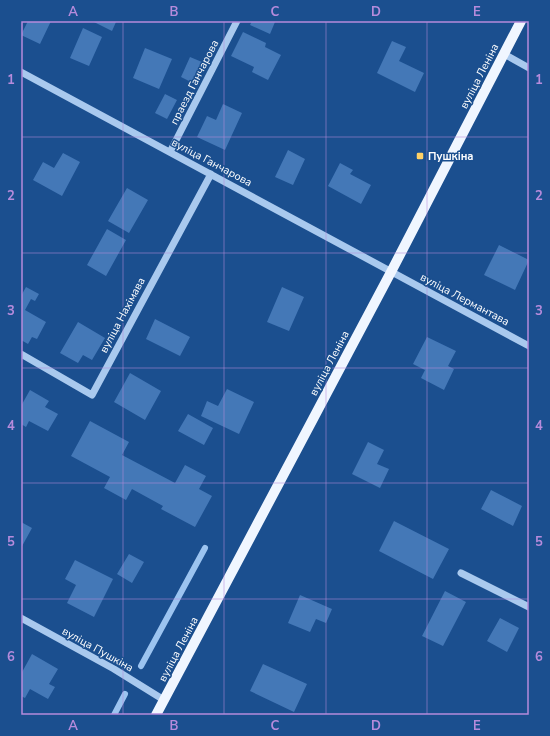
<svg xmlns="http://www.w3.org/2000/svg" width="550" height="736" viewBox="0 0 550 736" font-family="'Nunito Sans',sans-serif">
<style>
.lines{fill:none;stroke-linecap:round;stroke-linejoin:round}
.stream{stroke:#9cc4f0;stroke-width:6}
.building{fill:#4478b7}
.minor{stroke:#a9c9ee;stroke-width:7}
.major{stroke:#f0f6ff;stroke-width:10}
.grid{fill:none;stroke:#b68bdc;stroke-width:1;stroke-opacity:0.55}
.poi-dot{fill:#ffd166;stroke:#1b4f8f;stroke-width:1.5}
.labels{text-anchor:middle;stroke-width:3;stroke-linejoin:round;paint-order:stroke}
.street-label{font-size:11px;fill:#fff;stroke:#1b4f8f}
.poi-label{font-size:11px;font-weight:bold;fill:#fff;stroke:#1b4f8f;text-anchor:start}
.neatline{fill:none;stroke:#b68bdc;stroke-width:1.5}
.grid-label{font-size:13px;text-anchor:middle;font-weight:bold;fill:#b68bdc}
</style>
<rect width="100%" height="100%" fill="#1b4f8f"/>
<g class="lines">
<path class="stream" d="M141 666 205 548
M114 715 125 694"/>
</g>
<path class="building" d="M28 21H51L40 44 21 35Z
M92 21H114L116 22 112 31Z
M252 21H274L275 22 270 34 250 25Z
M83 28 102 37 89 66 70 58Z
M243 32 266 43 265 47 281 55 268 80 252 72 254 67 231 56Z
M392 41 406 47 399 61 424 73 415 92 377 73Z
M145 48 172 59 159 89 133 78Z
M190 57 202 62 193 83 181 77Z
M165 94 177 100 167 119 155 113Z
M223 104 242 113 225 150 197 137 207 116 216 120Z
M288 150 305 159 293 185 275 177Z
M63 153 80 162 62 196 33 180 43 162 54 168Z
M340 163 353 170 350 174 371 185 361 204 328 186Z
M127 188 148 200 129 233 108 221Z
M107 229 126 240 106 276 87 265Z
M499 245 529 260 515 290 484 275Z
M26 287 39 294 35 301 31 299 25 310 46 322 37 339 32 337 28 344 21 340V296Z
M282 287 304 297 289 331 267 322Z
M155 319 190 337 180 356 146 339Z
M78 322 105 338 92 360 83 355 78 363 60 353Z
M427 337 456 351 448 366 454 369 444 390 421 378 425 370 413 364Z
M130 373 161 391 145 420 114 402Z
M227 389 254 402 239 434 201 416 207 401 218 406Z
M30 390 49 401 45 407 58 414 48 431 29 421 26 427 21 424V406Z
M188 414 213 428 204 445 178 431Z
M90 421 129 442 122 455 175 483 185 465 206 476 199 489 212 496 195 527 161 509 163 506 132 489 126 500 104 488 110 477 71 456Z
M368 442 384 450 377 464 389 469 380 488 352 474Z
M491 490 522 506 513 526 481 509Z
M394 521 449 549 433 579 379 551Z
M21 522 32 528 21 548Z
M129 554 144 562 132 583 117 574Z
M75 560 113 579 94 617 67 603 76 585 65 579Z
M445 591 466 602 443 646 422 636Z
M300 595 332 609 326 623 316 619 310 632 288 623Z
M500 618 519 628 507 652 487 641Z
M32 654 58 669 49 684 55 687 48 699 30 689 25 698 21 696V674Z
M263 664 307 684 294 712 250 691Z"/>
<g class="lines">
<path class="minor" d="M504 54 529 68
M21 72 529 346
M170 152 237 21
M21 354 92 395 211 174
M461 573 529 607
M21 618 114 669 164 700"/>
<path class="major" d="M156 715 391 272 521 21"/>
</g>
<path class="grid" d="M123 21V715M224 21V715M326 21V715M427 21V715M21 137H529M21 253H529M21 368H529M21 483H529M21 599H529"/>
<rect class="poi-dot" x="416" y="152" width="8" height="8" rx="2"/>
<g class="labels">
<g class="street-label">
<text transform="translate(479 76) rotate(-63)" y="4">вуліца Леніна</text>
<text transform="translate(194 82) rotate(-63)" y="4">праезд Ганчарова</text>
<text transform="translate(212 162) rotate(28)" y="4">вуліца Ганчарова</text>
<text transform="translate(465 299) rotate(28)" y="4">вуліца Лермантава</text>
<text transform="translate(122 315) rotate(-62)" y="4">вуліца Нахімава</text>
<text transform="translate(329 363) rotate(-62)" y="4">вуліца Леніна</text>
<text transform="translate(98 649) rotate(29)" y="4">вуліца Пушкіна</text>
<text transform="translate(178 649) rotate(-62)" y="4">вуліца Леніна</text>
</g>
<g class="poi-label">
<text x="428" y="160">Пушкіна</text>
</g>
</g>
<rect width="550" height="736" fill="none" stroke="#1b4f8f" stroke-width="44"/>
<rect x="22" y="22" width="506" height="692" class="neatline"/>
<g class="grid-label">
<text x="73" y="16">A</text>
<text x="174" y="16">B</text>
<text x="275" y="16">C</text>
<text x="376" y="16">D</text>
<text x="477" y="16">E</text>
<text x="11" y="84">1</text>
<text x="539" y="84">1</text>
<text x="11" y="200">2</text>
<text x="539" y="200">2</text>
<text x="11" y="315">3</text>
<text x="539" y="315">3</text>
<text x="11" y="430">4</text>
<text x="539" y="430">4</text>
<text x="11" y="546">5</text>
<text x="539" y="546">5</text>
<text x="11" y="661">6</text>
<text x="539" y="661">6</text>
<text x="73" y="730">A</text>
<text x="174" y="730">B</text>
<text x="275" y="730">C</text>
<text x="376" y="730">D</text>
<text x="477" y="730">E</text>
</g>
</svg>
